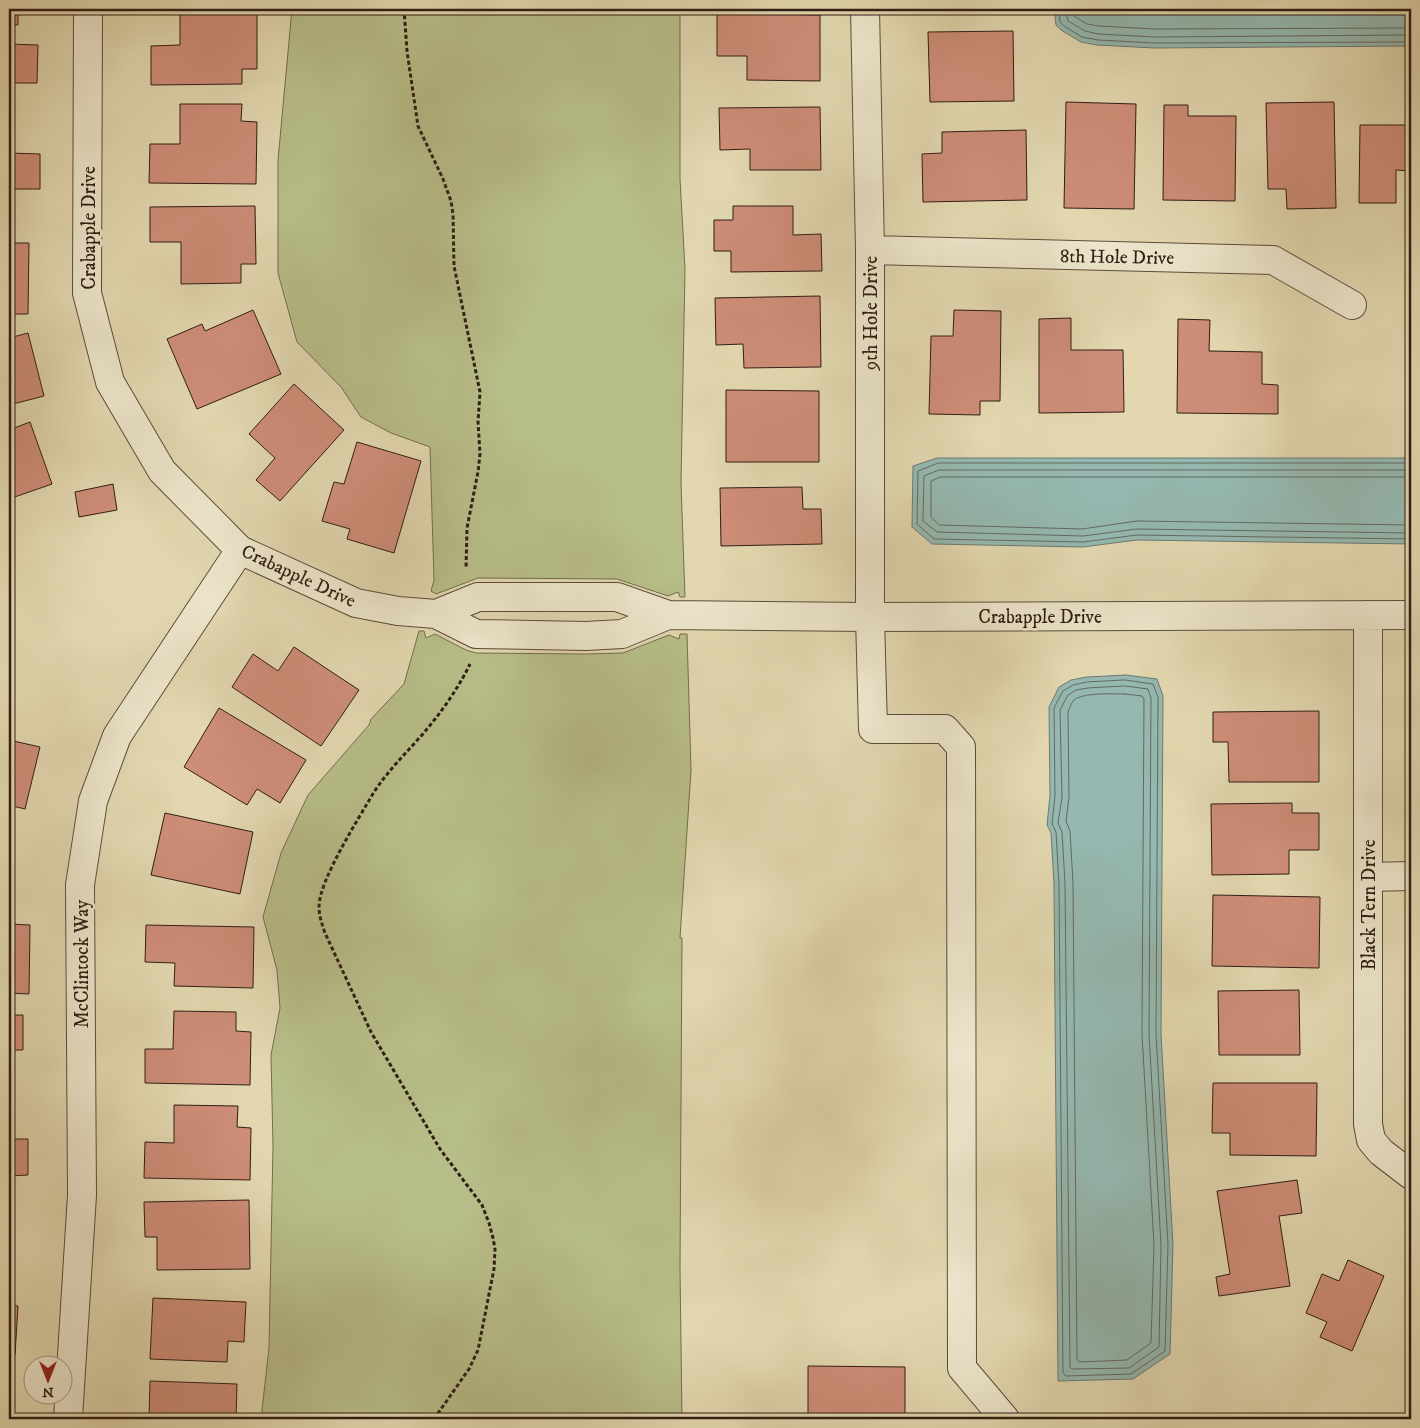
<svg xmlns="http://www.w3.org/2000/svg" width="1420" height="1428" viewBox="0 0 1420 1428" font-family="'IM FELL DW Pica',serif">
<style>
.green{fill:#b7bd88;stroke:#746d4e}
.water{fill:#95b8b0;stroke:#6d7a72}
.lines{fill:none;stroke-linecap:round;stroke-linejoin:round}
.shore{stroke:#626a62;stroke-width:1}
.building{fill:#ce8d78;stroke:#301d14}
.minor-casing{stroke:#5c4c3b;stroke-width:30}
.path{stroke:#301d14;stroke-width:3;stroke-dasharray:4 2.5;stroke-linecap:butt}
.minor{stroke:#ece5cb;stroke-width:28}
.labels{text-anchor:middle;stroke-width:5;stroke-linejoin:round;paint-order:stroke}
.street-label{font-size:19px;fill:#301d14;stroke:#ece5cb}
</style>
<rect width="100%" height="100%" fill="#e2d7af"/>
<filter id="stains"><feTurbulence type="fractalNoise" baseFrequency=".004" numOctaves="4"/><feColorMatrix values="0 0 0 0 .2 0 0 0 0 .09 0 0 0 0 .02 0 0 0 .5 -.17"/></filter>
<radialGradient id="worn" r=".72"><stop offset=".6" stop-color="#630" stop-opacity="0"/><stop offset="1" stop-color="#630" stop-opacity=".3"/></radialGradient>
<path class="green" d="M292 9H680V179L685 269 681 483 685 597H680L678 592 668 596 617 579 478 578 436 594 431 591 434 580 430 447 391 433 361 417 341 387 297 342 278 273V160Z
M419 631H424L426 638 435 634 466 650 476 653 586 654 623 653 669 635 679 639 680 634H687L691 770 680 938H682L680 1268 682 1419H261L269 1348 273 1146 271 1055 280 1008 277 970 263 917 281 853 308 795 369 725 371 719 404 684Z"/>
<path class="water" d="M1054 9H1411V46L1155 48 1097 45 1081 42 1061 30 1056 25Z
M937 458H1411V544L1137 540 1083 547 932 544 912 527 913 466Z
M1126 675 1157 679 1163 696 1161 1034 1173 1245 1170 1354 1133 1379 1058 1381 1054 884 1051 833 1047 825 1050 796 1049 707 1059 687 1071 680 1087 677Z"/>
<g class="lines">
<path class="shore" d="M1059 9 1060 22 1064 26 1082 37 1098 40 1155 43 1411 42
M1065 9 1068 21 1085 31 1098 34 1155 37 1411 35
M1073 9 1074 16 1087 24 1099 26 1155 29 1411 28
M1411 463H938L918 471 917 524 934 539 1083 542 1137 535 1411 539
M1411 470H939L924 476 923 521 937 532 1083 536 1137 529 1411 533
M1411 477H940L931 481V517L939 525 1082 529 1137 521 1411 525
M1125 680 1153 684 1158 697 1156 1034 1168 1245 1165 1351 1131 1374 1066 1376 1063 1373 1059 884 1056 832 1052 824 1055 796 1054 708 1063 691 1073 685 1087 682Z
M1125 686 1148 689 1151 698 1149 1034 1161 1245 1159 1347 1129 1368 1072 1369 1070 1367 1065 883 1062 832 1058 823 1062 797 1060 710 1068 695 1076 690 1088 688Z
M1125 694 1142 696 1144 699 1142 1034 1154 1245 1151 1343 1127 1360 1079 1362 1077 1359 1073 883 1070 831 1066 821 1069 797 1068 712C1069 709 1071 704 1073 701 1081 692 1114 694 1125 694Z"/>
</g>
<path class="building" d="M9 9H18V25L9 24Z
M180 13H257V69H242V84L151 85V46L180 45Z
M717 13 820 15V81L747 80V56H717Z
M1013 31 1014 101 930 102 928 32Z
M9 44 38 45 37 83H9Z
M1066 102 1136 104 1134 209 1064 208Z
M1334 102 1336 208 1287 209 1286 189H1268L1266 103Z
M180 104H242L241 121 257 122 256 184 149 183 150 144H180Z
M1164 105H1188V116H1236L1235 201 1163 200Z
M820 107 821 170H750V149L720 150 719 108Z
M1360 125H1411V171L1396 170V203H1359Z
M1026 130 1027 200 923 202 922 154 942 153V132Z
M9 153 40 154V189H9Z
M255 206 256 264H241V283L181 284V242H150V207Z
M733 206H793V235L821 234 822 271 731 272V251H714V220H733Z
M9 243H29L28 314H9Z
M820 296 821 367 744 368 743 344 716 345 715 298Z
M253 310 281 374 197 409 167 339 202 324 205 331Z
M954 310 1001 311 1000 401H980V415L929 414 931 336H953Z
M1071 318V350H1123L1124 412 1039 413V319Z
M1178 319 1210 320 1209 351 1262 352V384L1278 385V414L1177 413Z
M28 333 44 396 9 405V338Z
M294 384 344 430 280 501 256 480 275 458 249 434Z
M726 390 819 391V462H726Z
M30 422 52 484 9 499V430Z
M357 442 421 461 394 553 347 539 350 529 322 521 334 482 344 484Z
M113 484 117 510 79 517 75 492Z
M802 487 803 509H821L822 544 721 546 720 488Z
M294 647 359 690 321 746 232 687 253 654 278 671Z
M219 708 306 760 280 803 257 789 247 805 184 767Z
M1319 711V782H1229L1228 742H1213V712Z
M9 740 40 747 25 809 9 805Z
M1292 803V813H1319V850H1289V874L1212 875 1211 804Z
M165 813 253 832 240 894 151 875Z
M1213 895 1320 897 1319 968 1212 966Z
M9 924 30 925 29 994 9 993Z
M146 925 254 927 253 988 174 986 175 963 145 962Z
M1299 990 1300 1055H1219L1218 991Z
M174 1011 236 1012V1031L251 1032 250 1085 145 1083V1049H173Z
M9 1015H23V1050H9Z
M1213 1083H1317L1316 1156 1230 1155V1133H1212Z
M174 1105 238 1106 237 1127 251 1128 250 1180 144 1178 145 1142 174 1143Z
M9 1139H28V1175L9 1176Z
M1297 1180 1302 1213 1279 1216 1290 1286 1219 1296 1216 1277 1230 1274 1217 1191Z
M249 1200 250 1269 157 1270V1237H145L144 1202Z
M1348 1260 1384 1276 1352 1351 1320 1337 1327 1322 1306 1313 1322 1274 1339 1281Z
M153 1298 246 1302 244 1342 228 1341 227 1362 150 1359Z
M9 1305 18 1306 15 1355H9Z
M808 1366 905 1367V1419H808Z
M150 1381 237 1384 236 1419H149Z"/>
<g class="lines">
<g class="minor-casing">
<path id="minor" d="M88 9 87 293 110 382 162 471 240 550 356 603 398 611 436 614 476 634 586 636 622 634 668 615
M865 9 870 250V617L873 729H945L961 747 962 1368 1005 1419
M870 250 1273 260 1352 305
M436 614 478 597H617L668 615 870 617 1411 615
M1368 615V1124L1371 1140 1381 1152 1411 1175
M1368 877 1411 876
M68 1419 82 1195 80 885 93 801 117 736 240 550"/>
</g>
<path class="path" d="M404 9 407 51 418 126 443 179 451 201 453 214 454 266 480 392 478 422 480 454 478 472 467 528 466 569
M434 1419 469 1369 478 1350 494 1269 495 1249 493 1238 489 1223 482 1205 440 1149 371 1032 325 933C322 924 319 916 319 907 319 880 359 818 374 792 388 771 405 754 422 735 440 714 458 689 470 664"/>
<use href="#minor" class="minor"/>
</g>
<g class="labels">
<g class="street-label">
<text transform="translate(88 228) rotate(-90)" y="7">Crabapple Drive</text>
<text transform="translate(1117 256) rotate(1)" y="7">8th Hole Drive</text>
<text transform="translate(870 313) rotate(-90)" y="7">9th Hole Drive</text>
<text transform="translate(299 575) rotate(25)" y="7">Crabapple Drive</text>
<text x="1040" y="623">Crabapple Drive</text>
<text transform="translate(1368 905) rotate(-90)" y="7">Black Tern Drive</text>
<text transform="translate(81 964) rotate(-90)" y="7">McClintock Way</text>
</g>
</g>
<rect width="1420" height="1428" fill="none" stroke="#e2d7af" stroke-width="30"/>
<rect x="10" y="10" width="1400" height="1408" fill="none" stroke="#301d14" stroke-width="2.5"/>
<rect x="15" y="15" width="1390" height="1398" fill="none" stroke="#301d14"/>
<g transform="translate(48 1380) rotate(180)"><circle r="24" fill="#ece5cb" stroke="#a19582"/>
<path d="M0-4L9 19L0 12L-9 19Z" fill="#8f2418"/>
<text y="-8" font-size="14" font-weight="bold" text-anchor="middle" fill="#301d14">N</text>
</g>
<rect width="100%" height="100%" filter="url(#stains)"/>
<rect width="100%" height="100%" fill="url(#worn)"/>
</svg>
